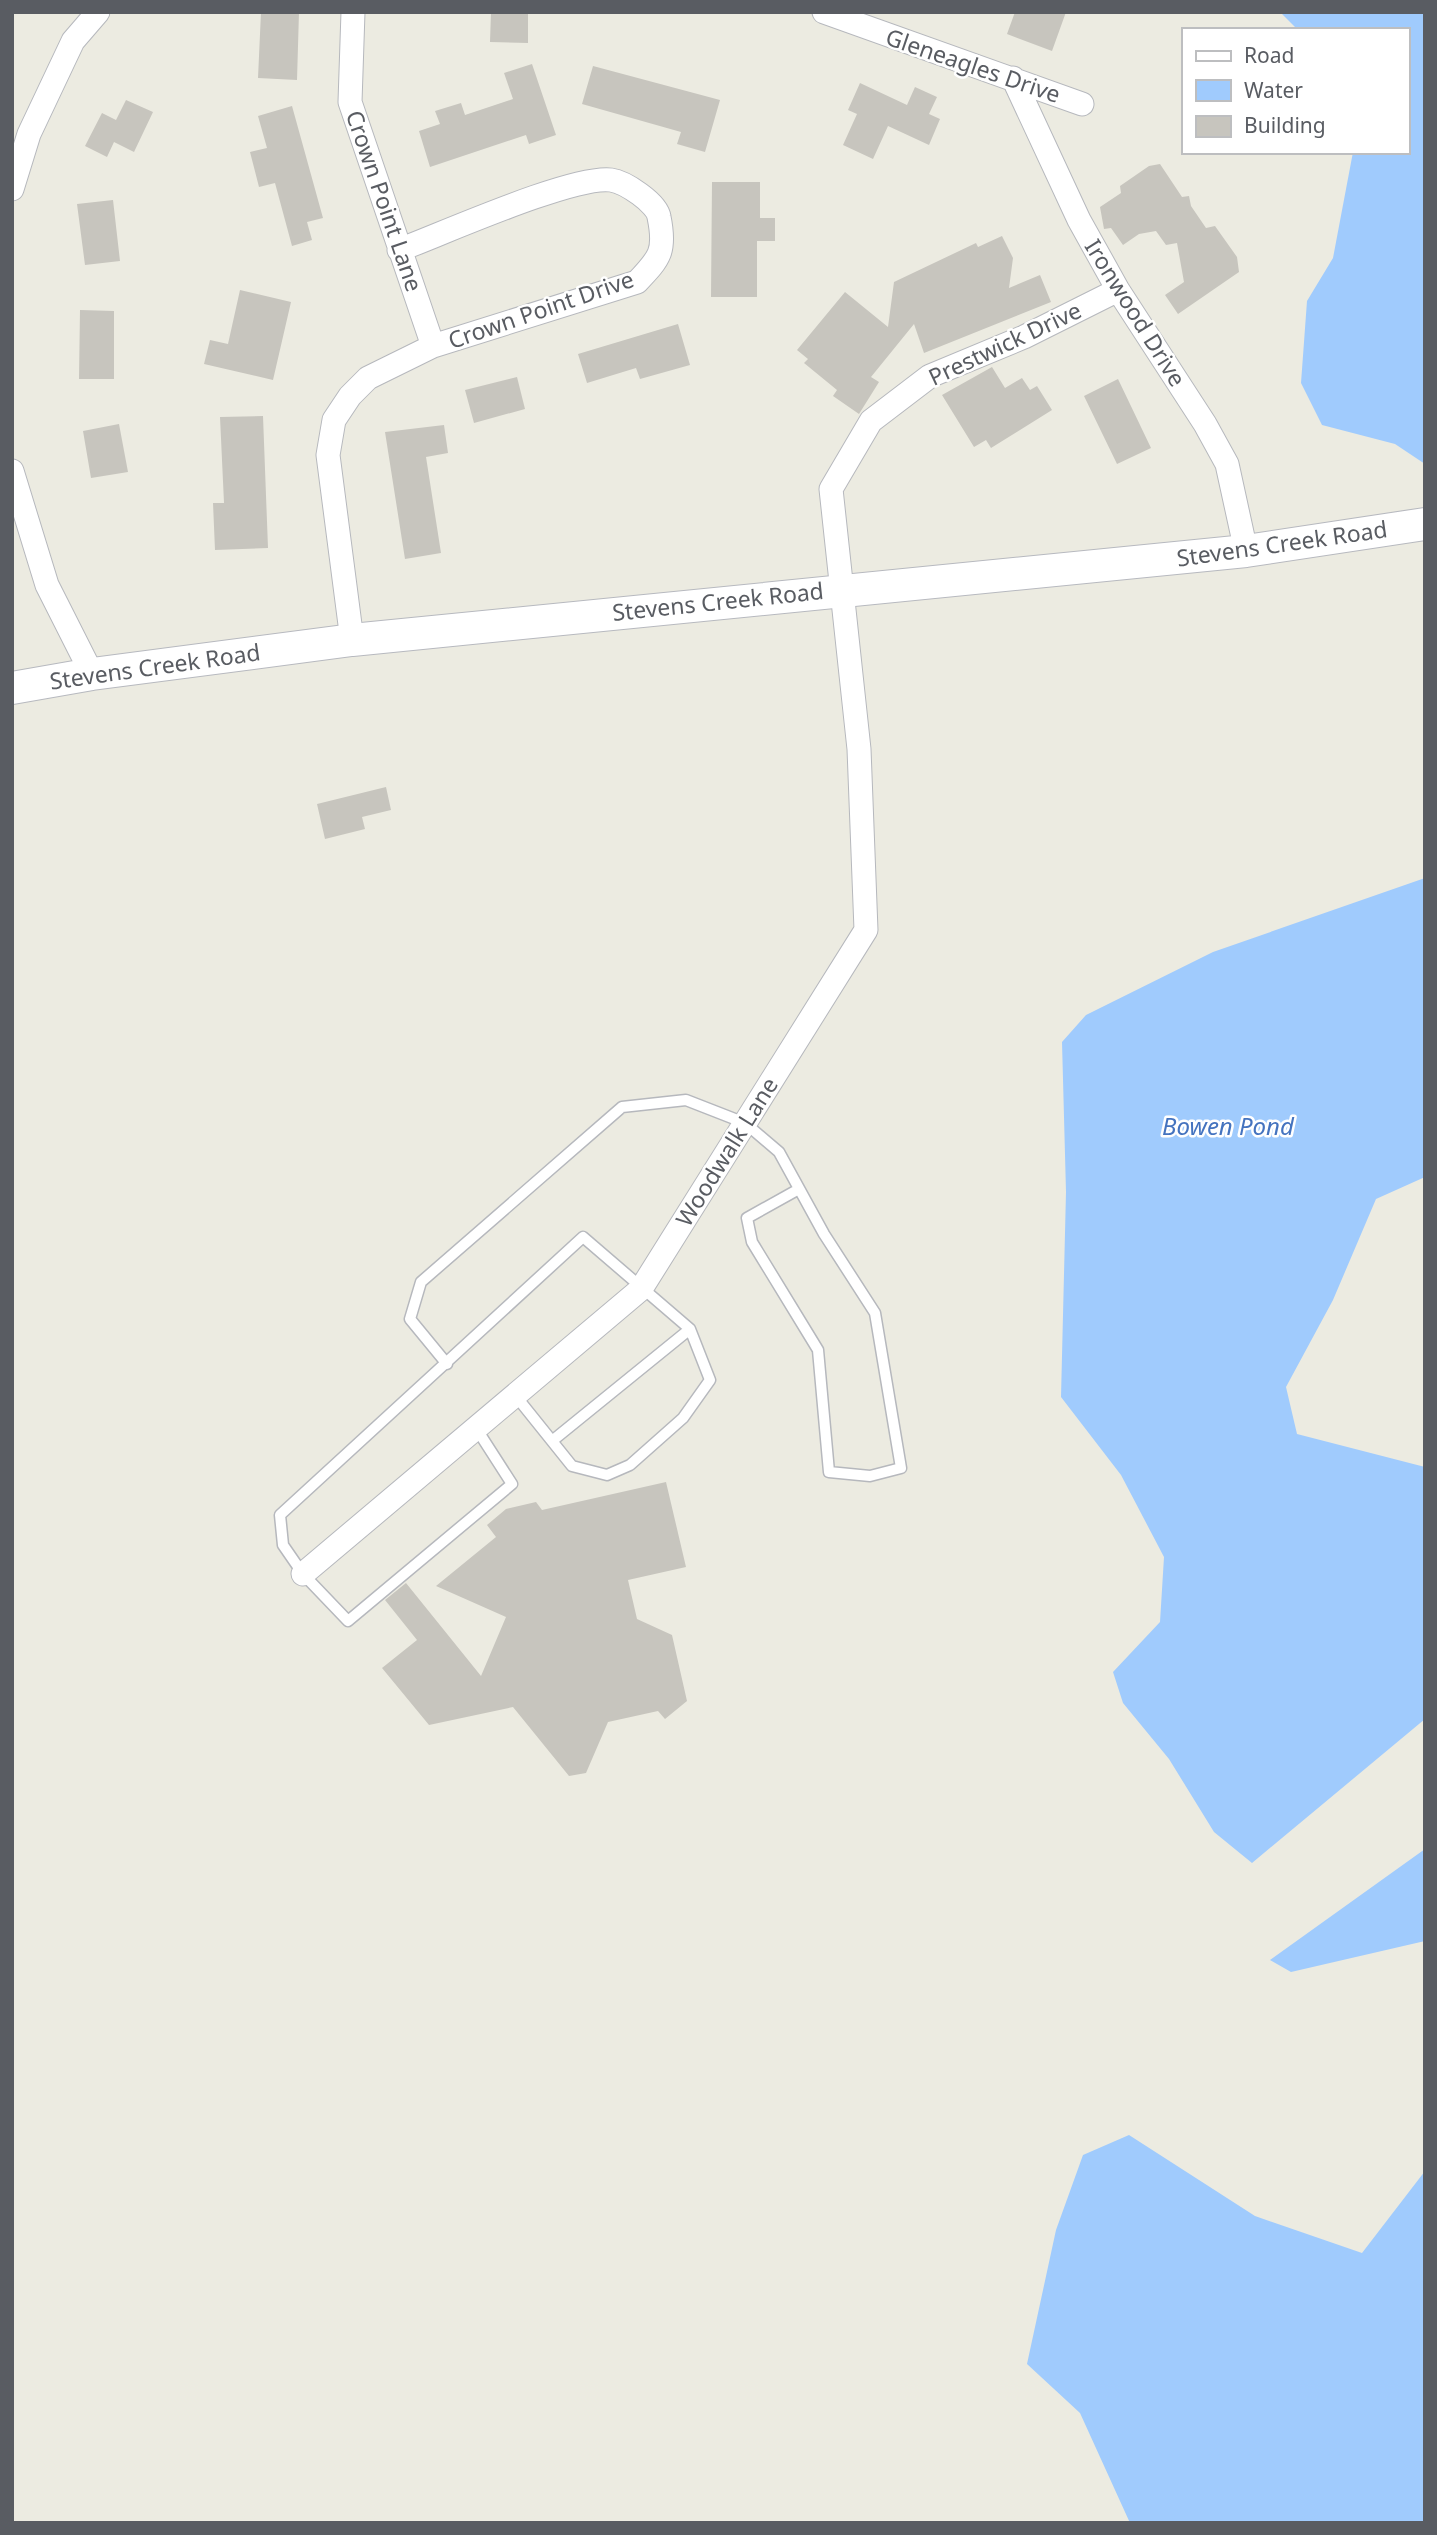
<svg xmlns="http://www.w3.org/2000/svg" width="1437" height="2535" viewBox="0 0 1437 2535" font-family="'Noto Sans',sans-serif">
<style>
.water{fill:#a0cbfd}
.building{fill:#c7c5be}
.lines{fill:none;stroke-linecap:round;stroke-linejoin:round}
.lane-casing{stroke:#b6b8bd;stroke-width:13}
.street-casing{stroke:#b6b8bd;stroke-width:25}
.secondary-casing{stroke:#b7b9bf;stroke-width:34}
.lane{stroke:#fff;stroke-width:10}
.street{stroke:#fff;stroke-width:23}
.secondary{stroke:#fff;stroke-width:32}
.labels{text-anchor:middle;stroke-width:5;stroke-linejoin:round;paint-order:stroke}
.street-label{font-size:23px;fill:#595c62;stroke:#fff}
.water-label{font-size:24px;font-style:italic;fill:#4473bf;stroke:#fff}
</style>
<rect width="100%" height="100%" fill="#ecebe1"/>
<path class="water" d="M1280 12H1425V464L1395 444 1322 425 1301 383 1307 301 1333 258 1353 152H1407V30H1298Z
M1425 878V1177L1376 1199 1333 1300 1286 1387 1297 1434 1425 1467V1719L1252 1863 1214 1832 1169 1759 1123 1703 1113 1672 1160 1622 1164 1557 1121 1475 1061 1397 1066 1192 1062 1042 1086 1015 1213 952Z
M1425 1849V1941L1291 1972 1270 1960Z
M1129 2135 1255 2216 1362 2253 1425 2171V2523H1130L1080 2413 1027 2364 1056 2230 1083 2155Z"/>
<path class="building" d="M261 12H299L297 80 258 78Z
M491 12H528V43L490 42Z
M1015 12H1066L1052 51 1007 34Z
M532 64 556 135 529 144 526 135 430 167 419 131 440 124 435 111 461 103 465 115 513 99 504 73Z
M593 66 720 100 705 152 677 144 681 132 582 104Z
M860 83 907 105 915 87 937 97 929 114 940 119 929 145 888 126 873 159 843 145 857 114 848 110Z
M126 100 153 112 134 152 114 142 107 157 85 146 102 113 116 120Z
M292 106 323 218 307 222 312 240 292 246 275 183 259 187 250 152 267 148 258 116Z
M1160 164 1182 197 1189 196 1191 206 1206 228 1215 226 1237 257 1239 272 1178 314 1165 295 1184 282 1177 243 1166 245 1156 231 1139 234 1123 245 1111 228 1104 229 1100 207 1121 193 1120 186 1149 166Z
M712 182H760V218H775V241H757V297H711Z
M113 200 120 261 85 265 77 204Z
M1002 236 1013 258 1009 288 1040 275 1051 302 924 353 914 324 871 377 879 382 859 414 833 396 837 390 804 363 808 359 797 350 845 292 888 327 894 282 976 243 978 247Z
M240 290 291 302 273 380 204 364 210 340 228 344Z
M80 310 114 311V379H79Z
M678 324 690 365 640 379 636 368 587 383 578 354Z
M992 367 1005 388 1022 378 1030 390 1037 386 1052 410 991 448 986 440 974 447 942 395Z
M517 377 525 409 474 423 465 390Z
M1118 379 1151 448 1117 464 1084 396Z
M263 416 268 548 215 550 213 503H224L220 417Z
M119 424 128 472 91 478 83 431Z
M444 425 448 453 426 457 441 553 405 559 385 432Z
M386 787 391 810 362 817 365 829 325 839 317 804Z
M666 1482 686 1567 628 1580 637 1619 672 1635 687 1701 665 1719 658 1711 608 1722 586 1773 569 1776 513 1707 429 1725 382 1668 417 1640 385 1600 406 1583 481 1676 506 1617 436 1586 496 1537 487 1525 506 1509 536 1502 542 1510Z"/>
<g class="lines">
<g class="lane-casing">
<path id="lane" d="M447 1364 410 1319 421 1282 622 1107 686 1100 745 1123 779 1152 824 1234 875 1313 901 1468 870 1476 829 1472 818 1350 752 1242 747 1218 799 1189
M476 1428 512 1484 348 1621 303 1574 283 1545 280 1515 583 1237 690 1329 710 1380 683 1418 630 1465 607 1475 572 1466 515 1395
M552 1441 690 1329"/>
</g>
<g class="street-casing">
<path id="street" d="M353 12 350 102 433 346
M824 12 1082 104
M1013 78 1079 220 1118 290 1205 424 1227 464 1246 551
M12 189 29 134 73 41 98 12
M12 471 47 585 92 674
M352 640 328 455 334 420 350 396 368 378 433 346 637 282C660 258 666 251 659 217 657 203 625 182 611 180 573 175 442 234 399 250
M303 1574 641 1289 866 930 859 749 831 489 871 421 930 376 1024 337 1118 290"/>
</g>
<g class="secondary-casing">
<path id="secondary" d="M12 688 92 674 352 640 1246 551 1425 524"/>
</g>
<use href="#lane" class="lane"/>
<use href="#street" class="street"/>
<use href="#secondary" class="secondary"/>
</g>
<g class="labels">
<g class="street-label">
<text transform="translate(973 66) rotate(19)" y="8">Gleneagles Drive</text>
<text transform="translate(384 201) rotate(71)" y="8">Crown Point Lane</text>
<text transform="translate(541 310) rotate(-19)" y="8">Crown Point Drive</text>
<text transform="translate(1135 313) rotate(58)" y="8">Ironwood Drive</text>
<text transform="translate(1005 344) rotate(-25)" y="8">Prestwick Drive</text>
<text transform="translate(1282 544) rotate(-8)" y="8">Stevens Creek Road</text>
<text transform="translate(718 602) rotate(-6)" y="8">Stevens Creek Road</text>
<text transform="translate(155 667) rotate(-8)" y="8">Stevens Creek Road</text>
<text transform="translate(727 1152) rotate(-58)" y="8">Woodwalk Lane</text>
</g>
<g class="water-label">
<text x="1228" y="1135">Bowen Pond</text>
</g>
</g>
<rect width="1437" height="2535" fill="none" stroke="#595c62" stroke-width="28"/>
<rect x="1182" y="28" width="228" height="126" fill="#ffffff" stroke="#bdbec0" stroke-width="2"/>
<rect x="1196" y="51" width="35" height="10" fill="#ffffff" stroke="#bdbec0" stroke-width="2"/>
<text x="1244" y="63" font-size="21" fill="#595c62">Road</text>
<rect x="1196" y="80" width="35" height="21" fill="#a0cbfd" stroke="#bdbec0" stroke-width="2"/>
<text x="1244" y="98" font-size="21" fill="#595c62">Water</text>
<rect x="1196" y="116" width="35" height="21" fill="#c7c5be" stroke="#bdbec0" stroke-width="2"/>
<text x="1244" y="133" font-size="21" fill="#595c62">Building</text>
</svg>
